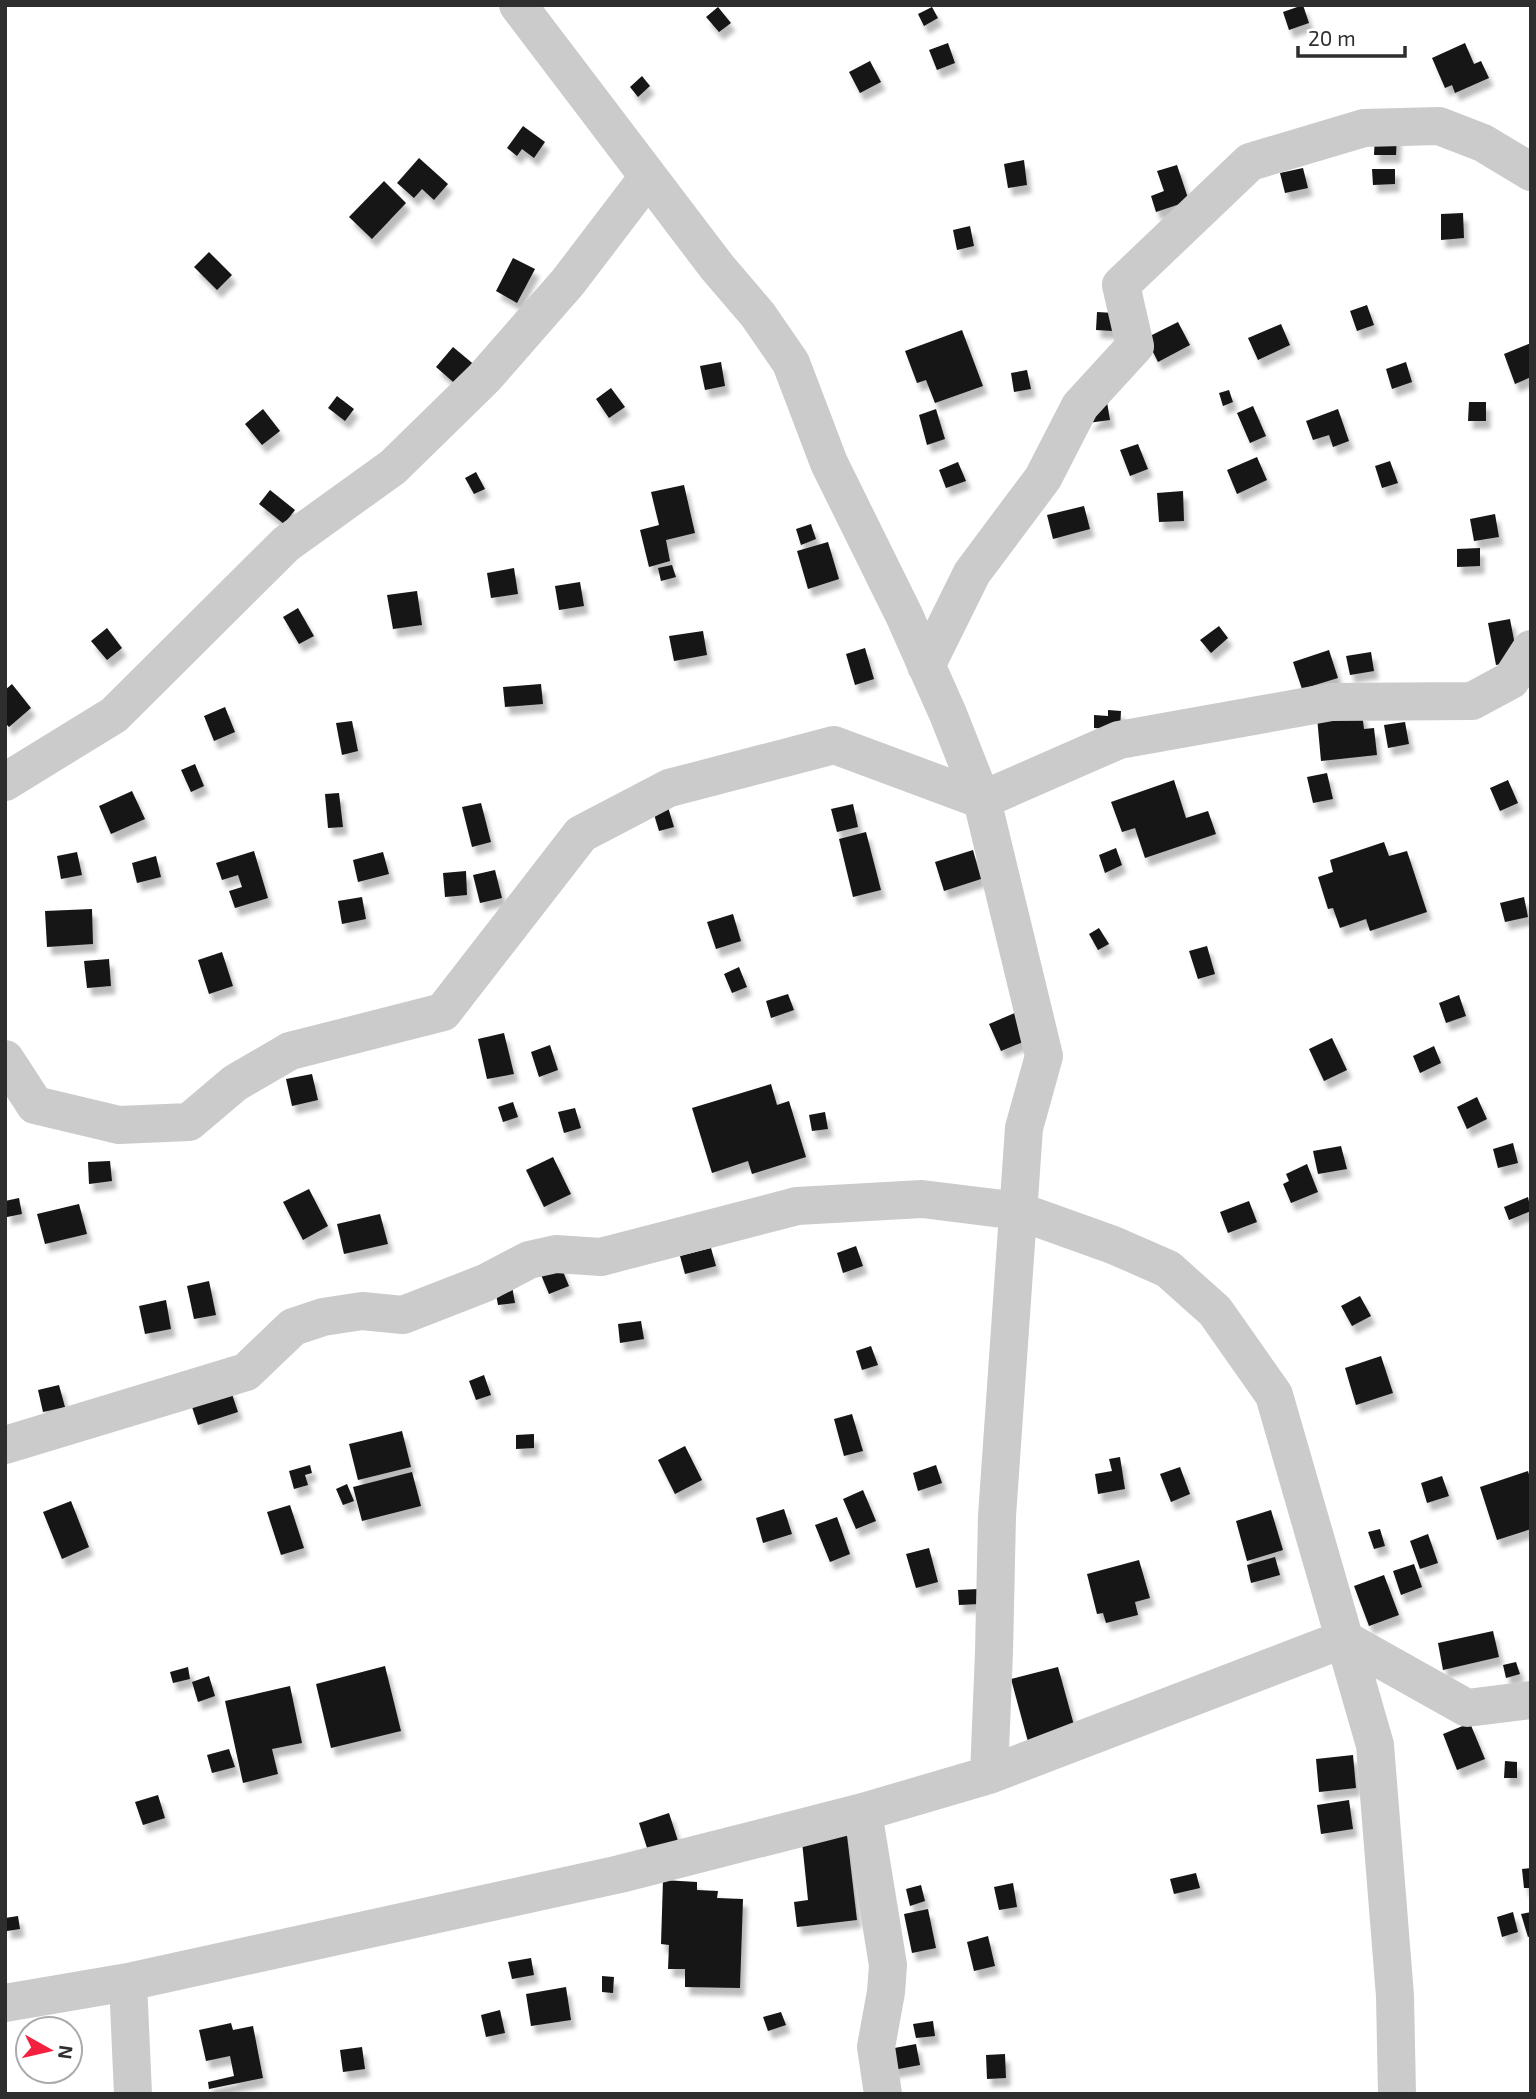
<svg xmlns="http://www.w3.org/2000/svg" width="1536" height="2099" viewBox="0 0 1536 2099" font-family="'Exo 2',sans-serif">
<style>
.building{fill:#151515;filter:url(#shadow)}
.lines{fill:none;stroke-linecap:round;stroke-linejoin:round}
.minor{stroke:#cbcbcb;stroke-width:38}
</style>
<defs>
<filter id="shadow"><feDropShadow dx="4.5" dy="8" stdDeviation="2" flood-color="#0004"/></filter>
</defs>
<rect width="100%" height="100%" fill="#fff"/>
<path class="building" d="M1303 5 1309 23 1289 30 1283 12Z
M718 7 731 23 719 32 706 17Z
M932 7 938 18 924 26 918 14Z
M948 43 955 63 937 70 929 50Z
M1465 43 1474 64 1481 61 1489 78 1455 93 1452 85 1445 88 1432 58Z
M870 61 881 82 860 93 849 72Z
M642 76 650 86 638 97 630 87Z
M523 126 545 142 534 158 522 149 517 156 507 148Z
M1375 135H1397L1396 155H1374Z
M419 158 448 184 434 200 422 189 414 198 397 183Z
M1024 160 1027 185 1008 188 1004 164Z
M1177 165 1189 201 1156 212 1151 196 1164 191 1157 171Z
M1303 168 1308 188 1285 193 1280 173Z
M1372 169H1395V184L1373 185Z
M384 181 406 203 372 239 349 217Z
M1463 213 1464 238 1441 240V214Z
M970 226 974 246 957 250 953 230Z
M209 252 232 275 217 290 194 267Z
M513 258 535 269 517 303 496 291Z
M1367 305 1374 325 1357 331 1350 311Z
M1097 312 1114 313 1113 331 1096 330Z
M1178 322 1190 345 1158 362 1146 338Z
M1281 324 1290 345 1258 360 1248 338Z
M962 330 983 386 935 403 926 380 917 383 905 351Z
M1531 343V377L1515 384 1504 354Z
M453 347 477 367 460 388 436 367Z
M721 362 725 386 705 390 700 366Z
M1406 362 1412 382 1392 389 1386 369Z
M1027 370 1031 389 1014 392 1011 373Z
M611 388 625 407 609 418 596 399Z
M1229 390 1233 402 1223 406 1219 393Z
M337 396 354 409 345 421 328 408Z
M1107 402 1110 420 1088 423Z
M1469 402H1486V421H1468Z
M1253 406 1266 436 1250 443 1237 413Z
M263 409 280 431 262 445 245 424Z
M936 409 945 439 927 445 919 415Z
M1338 409 1349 441 1333 447 1329 435 1313 440 1306 421Z
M1138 444 1148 469 1130 476 1120 450Z
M1257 457 1267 480 1237 494 1227 470Z
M1390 461 1398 483 1382 488 1375 466Z
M958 462 966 481 946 488 939 470Z
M476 472 485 489 474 494 465 478Z
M684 485 695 533 666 540 670 561 649 567 640 530 659 525 651 492Z
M270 490 295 510 284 524 259 504Z
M1183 491 1184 521 1159 522 1157 493Z
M1084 506 1090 529 1053 539 1047 515Z
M1495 514 1499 537 1474 541 1470 519Z
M811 524 816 539 801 545 796 529Z
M828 542 839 579 808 589 797 551Z
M1480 548V566L1457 567V549Z
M672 565 676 577 661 581 658 568Z
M514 568 518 594 491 598 487 573Z
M580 582 584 606 559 610 555 586Z
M417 591 422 625 393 629 387 595Z
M298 608 314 636 299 644 283 617Z
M1510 619 1518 661 1496 665 1488 623Z
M1219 626 1228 638 1211 653 1200 640Z
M107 628 122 648 107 660 91 641Z
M703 631 707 655 674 661 669 636Z
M865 648 874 679 855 685 846 654Z
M1329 650 1338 678 1302 689 1293 662Z
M1371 652 1374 671 1350 675 1346 656Z
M12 684 31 708 9 727 5 723V690Z
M541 684 543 704 505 707 503 687Z
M225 707 235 732 214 741 204 716Z
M1108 710 1121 711 1120 729 1094 728V715L1108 716Z
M1362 713 1364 729 1374 728 1377 755 1321 761 1317 717Z
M352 721 358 751 342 755 336 723Z
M1405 722 1409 744 1388 748 1384 725Z
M195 764 204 786 191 792 181 770Z
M1327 773 1333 799 1313 803 1307 777Z
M1174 780 1186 818 1208 811 1216 834 1145 858 1135 828 1122 832 1111 802Z
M1508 780 1518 803 1500 811 1490 788Z
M132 791 145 819 111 834 99 806Z
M339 793 343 827 328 828 325 794Z
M481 803 491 842 472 847 462 807Z
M853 804 858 827 837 832 831 809Z
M668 807 674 827 659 831 653 811Z
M866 832 881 890 853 897 839 839Z
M1384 842 1389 856 1407 851 1427 912 1370 931 1366 919 1340 928 1333 908 1328 909 1318 877 1333 872 1330 860Z
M1116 848 1122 865 1105 873 1099 855Z
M973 850 981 879 944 891 935 862Z
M254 851 268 898 235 908 229 891 242 887 238 875 222 880 216 863Z
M77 852 82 875 61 879 57 856Z
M383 852 389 874 358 882 353 860Z
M156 856 161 877 137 883 132 863Z
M495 870 502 898 480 903 473 875Z
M466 871 467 895 445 897 443 873Z
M362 897 366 919 342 924 338 901Z
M1524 897 1528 917 1505 922 1500 903Z
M92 909 93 944 47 947 45 911Z
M733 914 741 941 716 949 707 922Z
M1099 928 1109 944 1098 950 1089 934Z
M1207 946 1215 974 1198 979 1189 951Z
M222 952 233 986 209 994 198 960Z
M109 959 111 986 87 988 84 961Z
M739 967 747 987 732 993 724 974Z
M788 994 794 1010 771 1018 766 1001Z
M1459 995 1466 1016 1446 1023 1439 1003Z
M1017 1012 1028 1040 1001 1051 989 1024Z
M504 1033 514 1074 487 1079 478 1039Z
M1332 1038 1347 1070 1324 1081 1309 1049Z
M550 1045 558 1070 539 1077 531 1052Z
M1434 1046 1441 1063 1420 1073 1413 1056Z
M312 1074 318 1100 292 1106 286 1079Z
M771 1084 777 1105 789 1101 806 1157 752 1174 748 1161 712 1173 692 1108Z
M1477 1097 1487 1119 1467 1129 1457 1107Z
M513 1102 518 1117 503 1122 498 1107Z
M575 1108 581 1128 564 1133 558 1112Z
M825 1112 828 1129 812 1131 809 1115Z
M1513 1143 1518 1163 1498 1168 1493 1149Z
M1341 1146 1347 1169 1318 1174 1313 1151Z
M553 1157 571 1194 544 1207 526 1170Z
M110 1161 112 1181 89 1184 88 1162Z
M1307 1164 1318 1192 1291 1203 1283 1184 1289 1181 1286 1174Z
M309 1189 328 1226 303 1240 283 1202Z
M1528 1197 1531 1211 1509 1220 1504 1207Z
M19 1198 22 1214 7 1217 5 1201Z
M1249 1201 1257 1222 1228 1233 1220 1212Z
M79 1204 87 1234 45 1244 37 1214Z
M380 1214 388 1244 344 1254 337 1224Z
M856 1246 863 1266 843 1273 837 1253Z
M711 1248 716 1266 685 1274 680 1256Z
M559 1262 569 1286 549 1294 539 1270Z
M209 1281 216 1315 194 1319 187 1286Z
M512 1286 515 1303 498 1305 495 1289Z
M1360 1296 1371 1316 1352 1326 1341 1306Z
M166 1300 171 1329 145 1334 139 1306Z
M641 1321 644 1339 620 1343 618 1324Z
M871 1346 878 1365 862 1370 856 1351Z
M1381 1356 1393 1393 1356 1405 1345 1368Z
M484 1375 491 1395 476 1400 469 1381Z
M59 1385 65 1407 43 1412 38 1390Z
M230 1388 238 1412 198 1425 190 1401Z
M852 1414 863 1451 844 1456 834 1419Z
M402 1431 411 1467 358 1480 349 1444Z
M534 1434V1448L516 1449V1435Z
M685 1446 702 1480 675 1494 658 1460Z
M1120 1457 1125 1489 1098 1494 1095 1474 1112 1471 1109 1459Z
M310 1465 312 1473 305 1475 308 1485 294 1489 289 1471Z
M936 1465 942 1483 918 1491 913 1473Z
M1180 1467 1190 1494 1171 1502 1160 1474Z
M1528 1471 1531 1481V1529L1497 1540 1480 1487Z
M412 1472 421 1506 362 1521 353 1487Z
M1442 1476 1449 1496 1427 1503 1421 1483Z
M347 1484 354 1501 343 1505 336 1489Z
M863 1490 876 1521 856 1529 843 1499Z
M71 1501 89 1547 62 1559 43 1512Z
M290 1505 304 1548 281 1555 267 1512Z
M784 1509 792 1534 763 1543 756 1518Z
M1271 1510 1283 1550 1247 1561 1236 1521Z
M837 1517 850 1554 830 1562 815 1525Z
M1380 1529 1385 1546 1374 1549 1368 1532Z
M1428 1534 1438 1563 1420 1569 1410 1541Z
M929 1548 938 1582 916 1588 906 1554Z
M1275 1557 1280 1575 1251 1583 1247 1565Z
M1139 1560 1150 1598 1135 1602 1138 1615 1106 1623 1103 1613 1097 1614 1087 1574Z
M1414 1564 1422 1587 1401 1595 1393 1571Z
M1384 1575 1399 1615 1369 1626 1354 1586Z
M979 1589V1604L959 1605 958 1590Z
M1493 1631 1499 1657 1443 1670 1438 1643Z
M1516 1662 1520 1674 1506 1678 1503 1665Z
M385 1666 401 1731 331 1748 316 1684Z
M188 1667 190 1679 173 1683 170 1672Z
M1058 1667 1077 1736 1030 1749 1011 1679Z
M209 1676 215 1696 198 1702 192 1682Z
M290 1686 302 1743 272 1749 278 1774 243 1783 225 1701Z
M1470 1723 1485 1759 1457 1770 1443 1734Z
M229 1749 235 1767 212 1773 207 1755Z
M1353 1755 1356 1788 1319 1792 1316 1759Z
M1505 1761 1517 1762V1778H1504Z
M158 1795 165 1818 143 1825 135 1802Z
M1349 1800 1353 1829 1321 1834 1317 1805Z
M669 1813 679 1844 649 1854 639 1823Z
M846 1827 857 1920 797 1927 794 1902 808 1900 801 1832Z
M1531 1868V1888H1524L1522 1869Z
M1196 1873 1200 1888 1174 1894 1170 1879Z
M663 1880 697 1882V1890L718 1891 717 1898 743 1899 740 1988 685 1987V1969H668L669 1945 661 1944Z
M1013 1883 1017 1907 999 1910 994 1887Z
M921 1885 925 1901 910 1906 906 1889Z
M928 1909 936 1948 912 1953 904 1914Z
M1513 1912 1518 1932 1502 1937 1497 1917Z
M1531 1912V1936L1528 1937 1521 1914Z
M18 1916 20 1929 7 1931 5 1918Z
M988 1936 995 1966 974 1971 967 1942Z
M531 1958 534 1975 512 1979 508 1962Z
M602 1976 614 1977 613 1993 602 1992Z
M566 1987 571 2020 531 2026 526 1994Z
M500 2010 505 2033 486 2037 481 2015Z
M781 2012 786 2025 768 2031 763 2017Z
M933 2021 935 2036 916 2038 913 2024Z
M231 2023 233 2030 253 2026 263 2078 209 2089 208 2082 234 2076 230 2056 206 2061 199 2030Z
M916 2044 920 2065 893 2070 889 2049Z
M362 2047 365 2069 343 2072 340 2050Z
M1005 2054 1006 2078 987 2079 986 2055Z"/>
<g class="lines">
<path class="minor" d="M518 5 717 267 758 315 791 363 829 463 904 615 948 714 982 800
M926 666 972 573 1043 478 1080 406 1135 346 1121 285 1250 162 1364 128 1439 126 1483 143 1531 172
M5 782 114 715 286 544 393 467 484 378 568 282 648 177
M5 1059 35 1105 119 1125 189 1122 235 1083 290 1051 443 1012 581 834 669 788 834 745 982 800
M5 1445 246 1372 293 1327 323 1317 362 1311 403 1315 485 1283 529 1260 556 1254 601 1257 797 1206 922 1199 1018 1211 1113 1245 1168 1269 1215 1311 1274 1395 1375 1745 1395 1996 1397 2094
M989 1775 994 1652 997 1516 1024 1128 1044 1056 982 800 1119 740 1331 702 1472 701 1511 680 1531 649
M863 1812 888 1965 886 1992 876 2047 883 2094
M128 1982 133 2094
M5 2003 128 1982 620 1874 863 1812 989 1775 1344 1639 1467 1708 1531 1700"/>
</g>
<rect width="1536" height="2099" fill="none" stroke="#2e2e2e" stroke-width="14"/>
<g transform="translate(49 2050) rotate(98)"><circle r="33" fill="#ffffff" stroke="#ababab" stroke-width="2"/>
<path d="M0-5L12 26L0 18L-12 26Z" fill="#f3213e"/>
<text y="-10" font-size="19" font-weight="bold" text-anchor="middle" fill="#2e2e2e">N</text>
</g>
<path d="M1298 46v10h107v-10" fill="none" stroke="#2e2e2e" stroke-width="3.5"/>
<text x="1308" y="46" font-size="21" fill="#2e2e2e" stroke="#ffffff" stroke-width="5" paint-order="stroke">20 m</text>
</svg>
